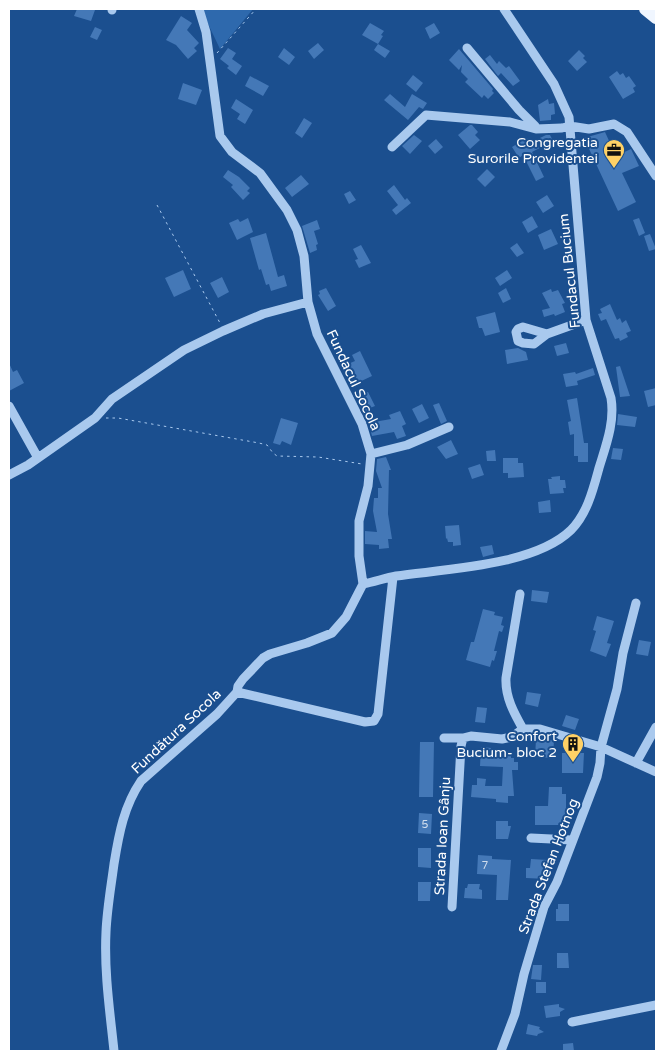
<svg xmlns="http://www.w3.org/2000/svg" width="665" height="1060" viewBox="0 0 665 1060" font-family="'Varela Round',sans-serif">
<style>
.green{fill:#2e69ad}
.building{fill:#4478b7}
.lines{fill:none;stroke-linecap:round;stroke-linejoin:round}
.path{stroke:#a9c9ee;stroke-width:1;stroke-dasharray:2.5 4;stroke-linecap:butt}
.minor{stroke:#a9c9ee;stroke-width:9}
.major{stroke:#f0f6ff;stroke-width:12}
.labels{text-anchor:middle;stroke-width:4;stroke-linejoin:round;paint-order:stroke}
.number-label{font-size:11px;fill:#d0dded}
.poi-label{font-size:14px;fill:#fff;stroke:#1b4f8f;text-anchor:end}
.street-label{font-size:14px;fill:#fff;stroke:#1b4f8f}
</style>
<rect width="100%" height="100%" fill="#1b4f8f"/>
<path class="green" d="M201 9H253L220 49Z"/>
<path class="building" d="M77 9 95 10 91 21 74 16Z
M181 16 192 23 187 30 199 43 194 48 197 51 188 59 176 45 166 40Z
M370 23 384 31 381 35 383 36 378 44 390 51 385 58 374 50 378 44 362 35Z
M434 23 440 33 430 39 425 28Z
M95 27 102 30 97 40 90 37Z
M318 43 324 50 314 59 308 51Z
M228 48 236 53 232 59 242 66 236 75 227 68 229 66 220 59Z
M284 48 295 57 289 65 278 57Z
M459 49 493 89 492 91 494 93 488 99 484 95 482 98 465 82 468 79 461 72 462 65 459 70 449 60Z
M579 50 585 56 583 58 587 62 577 71 568 61Z
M490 55 497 64 499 61 506 68 509 66 520 81 513 86 501 73 498 76 485 59Z
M617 71 620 75 623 73 626 78 629 76 636 86 633 88 635 92 623 99 609 77Z
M413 75 423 83 416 92 406 84Z
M250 76 269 86 263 96 245 86Z
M183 83 202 90 196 105 178 99Z
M390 94 405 107 412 94 427 103 423 109 419 107 408 120 384 100Z
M236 99 253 110 245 124 237 119 240 114 231 108Z
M548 99 549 104 554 103 555 114 551 115V120L540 121 538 105Z
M304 118 312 123 302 138 295 133Z
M470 125H472L478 132 475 135 480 140 470 149 458 135Z
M605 132 616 156 631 149 639 166 622 173 636 202 618 211 584 138Z
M414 135 422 141 410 154 402 146Z
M546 135H550L553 141 532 152 544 177 536 181 523 155 519 158 512 147 527 138 530 143Z
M436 139 443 147 435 154 428 146Z
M487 169 495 177 485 187 477 179Z
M228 170 239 177 250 188 247 191 250 193 243 200 231 187 233 185 223 177Z
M301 175 309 184 292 197 285 188Z
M394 185 405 200 407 198 411 203 396 215 392 210 398 205 387 191Z
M350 191 356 200 349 204 344 194Z
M547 195 554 206 543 213 536 202Z
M532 216 538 227 528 233 522 222Z
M248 218 253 232 237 240 229 223 238 219 240 222Z
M639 218 645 233 639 236 633 220Z
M317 220 320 229 314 231 318 244 316 245 317 250 310 253 302 226Z
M551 229 558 244 544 250 538 235Z
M266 233 278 277 284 275 287 286 271 291 269 284 266 285 261 269 259 270 250 238Z
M650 234 656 249 649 251 644 236Z
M517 243 524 253 517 257 510 248Z
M361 245 371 263 359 268 355 260 358 259 353 249Z
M183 270 191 289 174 297 165 278Z
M507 270 512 278 500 286 495 278Z
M222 277 229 292 218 298 210 283Z
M326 288 336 306 328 311 318 295 320 294 319 291Z
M506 288 511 299 503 303 498 293Z
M551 289 552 292 558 290 565 303 562 304 565 312 555 316 554 314 544 317 542 310 550 308 542 293Z
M610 304 617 320 620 318 622 323 626 320 631 331 626 333 628 337 620 341 619 338 615 339 606 319 601 321 598 314 602 313 600 309Z
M495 312 500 332 485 336 482 328H479L476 317Z
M566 343 569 353 557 356 554 346Z
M518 348 526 352 528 360 507 364 505 350Z
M360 351 372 376 357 383 348 364 355 361 352 355Z
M9 363 13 372 17 370 24 383 9 391Z
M620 366 630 396 620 397 616 367Z
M593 368 595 375 577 381 578 385 566 387 563 374 575 372 576 374Z
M656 388V405L648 407 644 391Z
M368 392 375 406 370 408 374 422 391 419 389 415 400 411 406 424 402 426 406 436 397 439 394 432 372 436 366 413 364 414 358 402 361 401 358 395Z
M577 398 584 443H588V462H578V456H574V434L570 435 568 422 571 421 567 400Z
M439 403 447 421 441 424 433 405Z
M422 404 429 418 419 423 412 409Z
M618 414 637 417 635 427 617 425Z
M281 418 298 423 291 445 282 441 280 445 273 443Z
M451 440 458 454 446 459 437 447Z
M613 448 623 449 621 460 611 459Z
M495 450 496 461H487L486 451Z
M386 457 391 470H389L388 514 392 539H388L389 548 379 549V545L365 544V531L377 532 373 511 374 498H378V488H382L376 471 377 459Z
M503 458H518V463H523L524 477 508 478V473H503Z
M480 464 484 475 472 479 468 468Z
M560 476V480H565L566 488H563L564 493 550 494 548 479H552L551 477Z
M550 500 551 512 539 513 538 502Z
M459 525 461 545 453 546V542H448L447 538 446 539 445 526Z
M492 545 494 554 483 557 480 547Z
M532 590 549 592 547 603 531 601Z
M483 609 495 612 494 615 503 617 501 625 504 626 502 632 499 631 494 651H497L494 661 492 660 490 667 466 660 471 642H474Z
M597 616 614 621 607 643 611 644 606 657 590 651 596 631 593 630Z
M639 640 651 642 648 656 636 654Z
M527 692 541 694 538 707 525 704Z
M477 707 487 708 485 723 475 722Z
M566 715 579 719 575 730 562 726Z
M536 739 554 740 553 758 535 757Z
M420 742H434L433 797H419Z
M481 747 491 748V750H493V754H511V758H514V762H518V770H512L514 796H508V803L496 802V799L471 797 472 785H477V778L486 779 485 786H502L503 767 480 766Z
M562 753H584L583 773H562Z
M549 787H562V794H566V825H535V806H548Z
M419 813 432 814 431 834 418 833Z
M496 821H508V826H511L508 839H496Z
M418 848H431V868L418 867Z
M478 855 492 856V859L511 860 508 900H496L497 875 477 874Z
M531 859 548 860 547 879 526 878V868H530Z
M418 882H431L430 901H418Z
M468 884H480L479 889 482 890V899L464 898 465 888H467Z
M558 904H569V921H556V909H558Z
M557 953H568L569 968H557Z
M533 965H542L541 980 531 979Z
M536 982H546V993H536Z
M559 1004V1007L565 1009 560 1012V1016L546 1018 544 1006Z
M528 1024 540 1027 539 1029 544 1032 538 1034 537 1036 526 1034Z
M573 1043 574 1051H563V1044Z"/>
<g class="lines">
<path class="path" d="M217 53 256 9
M157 205 220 323
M106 418H118L259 443 267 445 273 453 277 456 318 457 362 464"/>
<path class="minor" d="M199 9 206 32 220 136 232 152 260 173 287 210 297 230 304 256 308 302 317 334 362 424 371 454 368 486 359 521V556L363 584
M112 10V9
M467 48 519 110 535 126 536 129
M392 147 426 115 510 122 536 129 562 128 570 126 589 129 614 124 627 132 656 176
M547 334 523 327 518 329 516 332 518 341 523 343 534 344 547 334 586 320
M9 406 38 458
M371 454 407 445 449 427
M9 475 28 465 95 418 112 399 184 350 223 331 263 314 308 302
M363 584C374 582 385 578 396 576 445 569 534 566 571 530 587 514 593 490 599 468 606 445 615 422 611 398L586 320 569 117 554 84 504 9
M520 594 506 678C505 697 514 713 523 729
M237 692 365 722 374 721 378 714 393 577
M444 738H463L471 736 502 739 512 737 523 729H540L601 747 656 772
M636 763 656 727
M531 838 572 840
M452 907 461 746 463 738
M572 1022 656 1005
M114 1051C110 1012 104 972 106 932 107 909 111 887 114 864 119 833 124 806 141 781L217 714 237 692 238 686 243 679 263 658 270 654 307 643 332 633 346 617 363 584
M501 1051 515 1014 524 974 544 907 557 882 597 777 600 763 601 747 617 689 623 653 636 603"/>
<path class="major" d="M645 9 656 18"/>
</g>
<defs>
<g id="office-pin" transform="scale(1.125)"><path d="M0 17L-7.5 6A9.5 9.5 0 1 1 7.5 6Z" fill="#ffd166" stroke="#1b4f8f"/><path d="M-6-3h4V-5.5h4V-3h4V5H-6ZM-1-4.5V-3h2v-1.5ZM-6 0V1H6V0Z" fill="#111"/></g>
<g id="building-pin" transform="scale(1.125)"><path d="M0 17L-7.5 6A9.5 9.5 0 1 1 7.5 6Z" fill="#ffd166" stroke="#1b4f8f"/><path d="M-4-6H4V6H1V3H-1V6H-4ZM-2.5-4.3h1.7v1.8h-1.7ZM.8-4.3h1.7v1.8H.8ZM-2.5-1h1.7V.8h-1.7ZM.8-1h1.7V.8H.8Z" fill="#111"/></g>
</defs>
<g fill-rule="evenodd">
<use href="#office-pin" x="614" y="150"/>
<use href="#building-pin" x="573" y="744"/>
</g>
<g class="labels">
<g class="number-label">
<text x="425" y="828">5</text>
<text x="485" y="869">7</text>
</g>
<g class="poi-label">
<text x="598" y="147">Congregatia<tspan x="598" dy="16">Surorile Providentei</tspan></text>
<text x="557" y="741">Confort<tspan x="557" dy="16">Bucium- bloc 2</tspan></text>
</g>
<g class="street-label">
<text transform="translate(569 271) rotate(-96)" y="5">Fundacul Bucium</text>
<text transform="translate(354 380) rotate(65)" y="5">Fundacul Socola</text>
<text transform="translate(176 731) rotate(-43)" y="5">Fundătura Socola</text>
<text transform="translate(442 836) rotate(-87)" y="5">Strada Ioan Gânju</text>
<text transform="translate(548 866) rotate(-69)" y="5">Strada Stefan Hotnog</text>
</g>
</g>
<rect width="665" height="1060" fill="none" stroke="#ffffff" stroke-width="20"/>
</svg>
